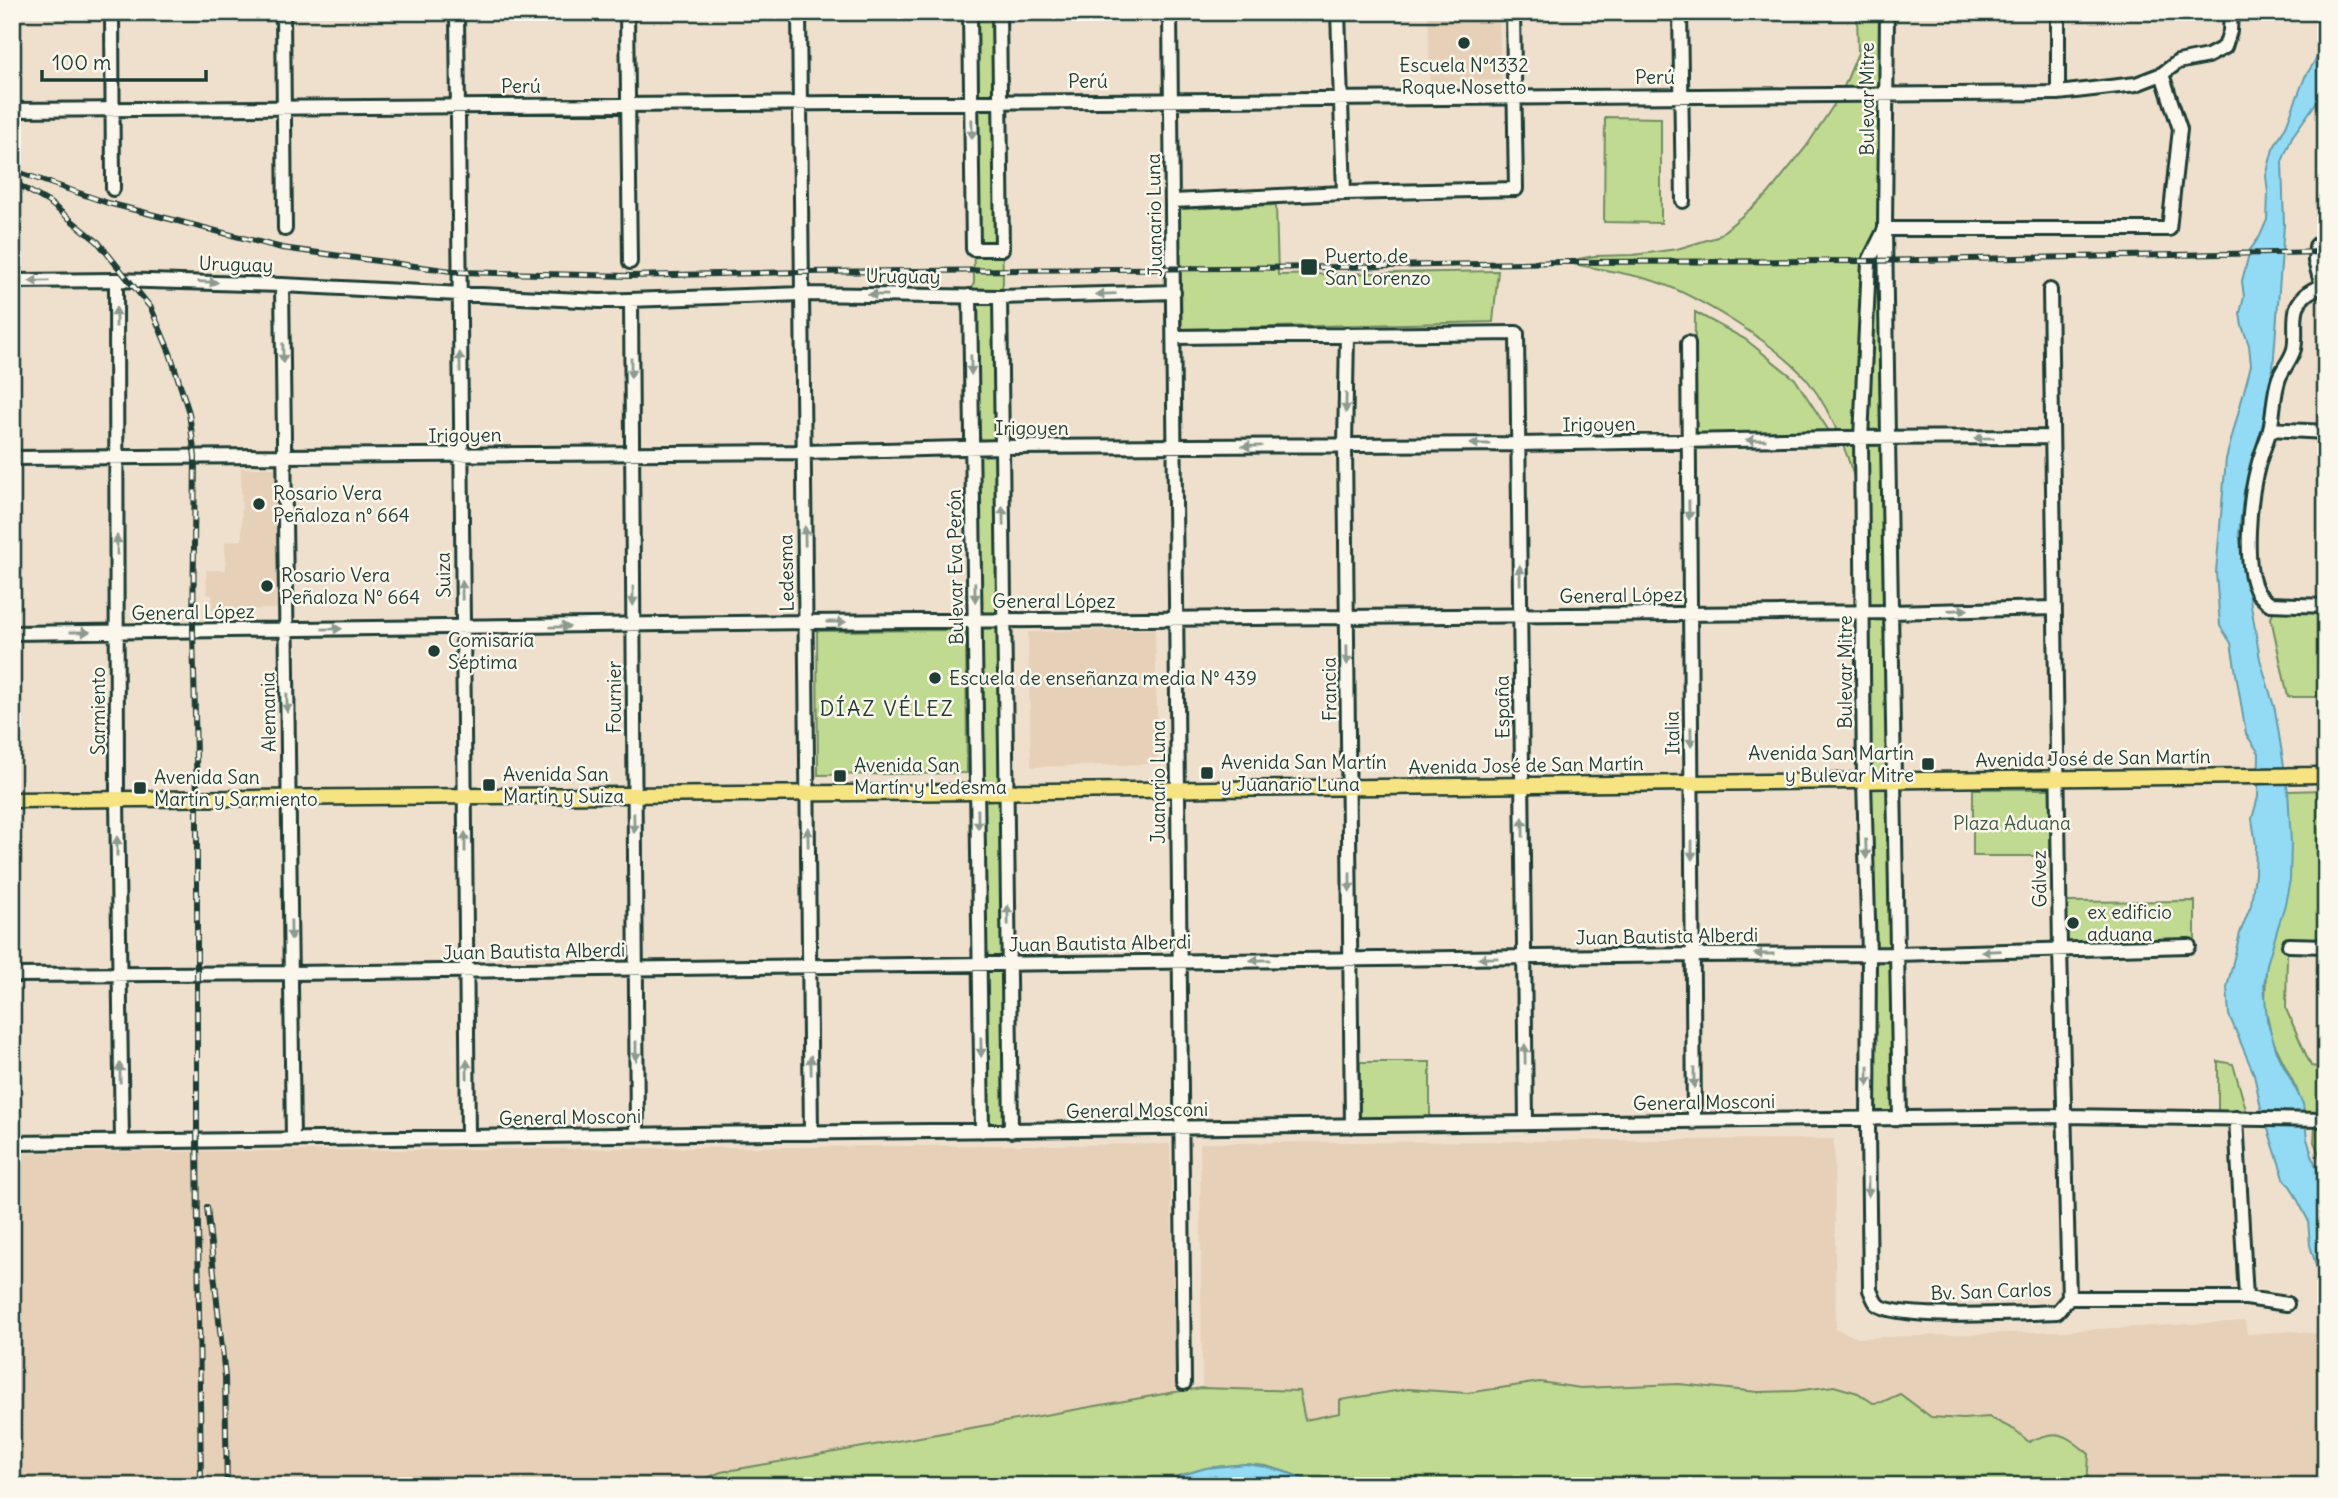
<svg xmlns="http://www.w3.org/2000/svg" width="2338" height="1498" viewBox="0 0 2338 1498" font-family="Delius,sans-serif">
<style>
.built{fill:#e6d0b7}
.green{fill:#c0da91;stroke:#708c62;stroke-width:2}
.water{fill:#93dbf5;stroke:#659ca8;stroke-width:2}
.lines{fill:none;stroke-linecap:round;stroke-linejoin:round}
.minor-casing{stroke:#1f3d34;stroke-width:18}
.major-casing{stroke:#1f3d34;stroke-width:19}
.minor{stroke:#fbf7ec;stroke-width:12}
.major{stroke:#f6e381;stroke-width:14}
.rail-casing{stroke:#1f3d34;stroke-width:6}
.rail{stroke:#fbf7ec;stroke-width:3.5;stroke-dasharray:10;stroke-linecap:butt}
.oneway{fill:#8d9a90}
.poi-dot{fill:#1f3d34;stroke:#fbf7ec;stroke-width:2.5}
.labels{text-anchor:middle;stroke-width:5;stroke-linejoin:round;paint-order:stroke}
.poi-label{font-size:19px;fill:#1f3d34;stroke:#fbf7ec;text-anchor:start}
.street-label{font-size:19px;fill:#1f3d34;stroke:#fbf7ec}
.park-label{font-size:19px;fill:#3f5c47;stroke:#fbf7ec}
.neighbourhood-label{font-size:21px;letter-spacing:2px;fill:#1f3d34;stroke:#fbf7ec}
</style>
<rect width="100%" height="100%" fill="#efe0cd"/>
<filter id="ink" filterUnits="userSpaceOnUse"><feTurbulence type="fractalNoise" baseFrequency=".0143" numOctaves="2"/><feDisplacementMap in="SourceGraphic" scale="14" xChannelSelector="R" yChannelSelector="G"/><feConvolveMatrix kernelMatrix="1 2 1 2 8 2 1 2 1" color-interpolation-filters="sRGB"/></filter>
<g filter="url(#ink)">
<path class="built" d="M1499 12 1501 80 1430 82 1428 13Z
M241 468H276L278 609 212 610V595L207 594 206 570H226L225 541 242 540Z
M1155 629 1158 764 1031 767 1028 632Z
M1834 1139 1836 1329 1858 1338 2061 1331 2245 1321 2247 1334 2293 1331 2326 1335V1486H2087L2045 1433 2029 1442 2015 1430 1989 1418 1963 1419 1931 1417 1901 1394 1873 1403 1858 1393 1758 1392 1679 1384 1580 1388 1540 1382 1467 1393 1408 1389 1341 1400 1340 1413 1305 1420 1299 1391 1202 1388 1200 1143Z
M1170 1144 1175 1392 721 1472 688 1486H12V1153Z"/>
<path class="green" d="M970 12H999L1003 283 1000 297 1011 1131H982L970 296 974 282Z
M1857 12H1887L1900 1119 1868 1118 1862 508C1853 467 1835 415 1808 381 1780 346 1690 290 1647 279 1619 271 1590 268 1563 262L1594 256 1633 255 1677 249 1717 237 1768 194 1806 147 1841 94 1858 53Z
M1605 117 1661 118V223L1604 222Z
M1276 205 1278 275 1498 271 1493 322 1182 329 1179 209Z
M1695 312 1745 339 1795 379 1829 431 1694 435Z
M2274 609 2326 611V697H2288L2271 618Z
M966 630 967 773 818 775 817 631Z
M1973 789H2050V856H1973Z
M2326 790 2322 940 2295 938 2287 953 2286 1009 2311 1066 2326 1068V1117L2305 1116 2297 1090 2272 1039 2265 1007 2266 966 2290 875 2288 791Z
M2195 901V941L2066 944 2065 902Z
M2218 1061 2233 1064 2247 1113H2218Z
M1360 1062H1430V1117L1360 1119Z
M2315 1126H2326V1170L2314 1142Z
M1540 1382 1580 1388 1679 1384 1758 1392 1795 1391 1834 1386 1858 1393 1873 1403 1882 1402 1900 1394 1931 1417 1963 1419 1989 1417 2015 1430 2029 1442C2059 1427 2065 1435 2089 1454L2087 1486H1320L1286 1472 1266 1466 1246 1464 1206 1468 1145 1486H688L721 1472 1175 1392 1202 1388 1299 1391 1305 1420 1340 1413V1400L1408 1389 1467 1393Z"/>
<path class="water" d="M2326 43V85L2318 100 2292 137 2282 162 2284 225 2273 369 2266 411 2249 478 2244 490 2239 533 2260 659 2275 710 2288 791 2291 842 2290 880 2285 904 2267 964 2264 985 2267 1020 2277 1052 2303 1104 2307 1139 2315 1164 2326 1184V1323L2318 1308 2317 1269 2310 1245 2308 1220 2292 1189 2284 1178 2261 1108 2254 1074 2229 1015 2227 987 2240 933 2251 905 2255 874 2256 845 2252 819 2258 797 2259 753 2246 734 2231 643 2220 626 2216 572 2226 459 2251 365 2249 345 2242 326 2240 313 2244 297 2242 281 2250 250 2260 236 2267 220 2268 193 2266 176 2273 149 2286 126 2305 77Z
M1246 1464C1272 1467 1297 1474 1320 1486H1145L1206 1468Z"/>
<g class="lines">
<g class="minor-casing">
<path id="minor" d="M112 12 113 189
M283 12 285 229
M457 12 468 1137
M627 12 630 262
M799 12 811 1133
M970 12 973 249H1002L999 12
M1170 12 1184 1383
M1338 12 1344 193
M1680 12 1683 201
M1887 12 1885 229 1888 439 1900 1119
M2058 93V12
M12 110 2058 93 2136 84 2162 74
M1173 201 1344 193 1516 189 1513 12
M1885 229 1869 261 1861 439 1864 781 1869 954 1868 1129 1870 1290C1872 1294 1874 1301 1877 1304 1895 1321 2027 1313 2057 1312L2069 1298
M1885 229H2169L2180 129 2162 74 2178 62 2208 56 2225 47 2230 31 2231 12
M116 280 117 799 122 1142
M12 281 116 280 282 285 600 301 802 294 1000 297 1174 292
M282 285 293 1139
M2322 286 2315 261 2316 246 2326 237
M2326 286C2314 287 2302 295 2297 307 2293 320 2297 336 2294 349 2291 360 2283 368 2279 378 2273 395 2274 413 2270 430 2266 443 2261 454 2258 466 2250 495 2242 567 2258 593 2261 597 2266 601 2270 604L2326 606
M2050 290 2060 949 2069 1298
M970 296 982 1131
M1000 297 1011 1131
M631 300 637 1135
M1347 334 1345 445 1352 1126
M1174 337 1517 333 1526 1122
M1688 343 1694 1122
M2270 429 2326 432
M12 458 804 452 1002 447 1518 444 1839 438 2052 437
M12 633 806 622 1890 612 2055 608
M2289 945 2326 946
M12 975 291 973 1693 955 1896 954 2189 946
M2236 1118 2246 1298
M12 1143 2063 1116 2326 1120
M2069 1298H2246L2287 1304"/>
</g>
<g class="major-casing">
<path id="major" d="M12 800 978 792 2326 775"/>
</g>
<use href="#minor" class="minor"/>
<use href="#major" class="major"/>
<g class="rail-casing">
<path id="rail" d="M12 170 108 203 282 248 459 272 630 276 802 272 1345 267 1563 262 1869 261 2326 252
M12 181 50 203 98 242 151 308 170 353 189 413 195 457 193 631 197 799V1140L201 1486
M207 1207 225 1377 227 1486"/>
</g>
<use href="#rail" class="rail"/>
</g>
<defs><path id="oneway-solid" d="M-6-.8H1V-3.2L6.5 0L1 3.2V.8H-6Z" transform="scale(1.75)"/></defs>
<g class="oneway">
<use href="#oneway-solid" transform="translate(972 129) rotate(89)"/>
<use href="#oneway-solid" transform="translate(39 281) rotate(179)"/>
<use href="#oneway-solid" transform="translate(208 282) rotate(2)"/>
<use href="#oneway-solid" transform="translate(1106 294) rotate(178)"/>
<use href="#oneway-solid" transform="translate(878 295) rotate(-179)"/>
<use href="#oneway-solid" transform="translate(116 317) rotate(-90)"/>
<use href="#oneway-solid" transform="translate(283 353) rotate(89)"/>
<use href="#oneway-solid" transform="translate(460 362) rotate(-91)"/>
<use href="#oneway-solid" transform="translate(971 365) rotate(89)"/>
<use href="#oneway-solid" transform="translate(631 368) rotate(90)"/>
<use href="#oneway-solid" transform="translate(1346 403) rotate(91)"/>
<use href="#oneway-solid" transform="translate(1984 438) rotate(179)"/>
<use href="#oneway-solid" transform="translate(1756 440) rotate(179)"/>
<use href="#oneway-solid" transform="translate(1480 444) rotate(180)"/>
<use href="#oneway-solid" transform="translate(1252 446) rotate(179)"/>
<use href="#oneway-solid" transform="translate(1689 510) rotate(89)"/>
<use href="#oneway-solid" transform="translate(1003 516) rotate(-91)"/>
<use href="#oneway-solid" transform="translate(805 536) rotate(-91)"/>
<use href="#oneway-solid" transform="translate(117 545) rotate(-90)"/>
<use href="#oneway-solid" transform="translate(1520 575) rotate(-91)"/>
<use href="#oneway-solid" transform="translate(462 590) rotate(-91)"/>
<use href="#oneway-solid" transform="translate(975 592) rotate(89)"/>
<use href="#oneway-solid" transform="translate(633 596) rotate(90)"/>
<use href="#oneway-solid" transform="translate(1958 610) rotate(-2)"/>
<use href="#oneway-solid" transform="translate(836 622)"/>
<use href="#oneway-solid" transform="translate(560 627) rotate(-1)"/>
<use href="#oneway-solid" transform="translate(332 629) rotate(-1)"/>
<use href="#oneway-solid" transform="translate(80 632) rotate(-1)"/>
<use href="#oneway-solid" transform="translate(1347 655) rotate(89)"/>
<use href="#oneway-solid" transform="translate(287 703) rotate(89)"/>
<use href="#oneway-solid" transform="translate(1691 737) rotate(89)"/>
<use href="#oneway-solid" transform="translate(978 819) rotate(89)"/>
<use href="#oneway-solid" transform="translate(634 823) rotate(89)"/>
<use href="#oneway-solid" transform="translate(1523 827) rotate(-91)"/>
<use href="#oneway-solid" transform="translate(808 837) rotate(-91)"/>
<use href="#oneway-solid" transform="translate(465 842) rotate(-90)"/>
<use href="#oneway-solid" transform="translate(117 846) rotate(-90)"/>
<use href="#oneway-solid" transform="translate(1866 849) rotate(88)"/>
<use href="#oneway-solid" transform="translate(1692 850) rotate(90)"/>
<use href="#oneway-solid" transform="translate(1350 882) rotate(90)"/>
<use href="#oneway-solid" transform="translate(1008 915) rotate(-91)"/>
<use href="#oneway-solid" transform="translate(291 930) rotate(89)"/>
<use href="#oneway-solid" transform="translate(1991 951) rotate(178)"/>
<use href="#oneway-solid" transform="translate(1764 954) rotate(180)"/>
<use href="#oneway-solid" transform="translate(1488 958) rotate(179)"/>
<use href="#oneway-solid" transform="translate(1260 960) rotate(179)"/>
<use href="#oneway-solid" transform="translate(981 1047) rotate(89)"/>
<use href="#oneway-solid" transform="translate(636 1051) rotate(90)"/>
<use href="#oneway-solid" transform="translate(1525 1054) rotate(-91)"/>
<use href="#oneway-solid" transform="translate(811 1065) rotate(-91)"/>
<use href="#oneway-solid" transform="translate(467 1069) rotate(-91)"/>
<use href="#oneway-solid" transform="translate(120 1073) rotate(-91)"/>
<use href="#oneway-solid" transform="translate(1868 1076) rotate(90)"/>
<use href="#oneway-solid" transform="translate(1694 1078) rotate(90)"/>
<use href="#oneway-solid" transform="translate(1868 1187) rotate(89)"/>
</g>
</g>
<g class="poi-dot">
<circle cx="1464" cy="43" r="7"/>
<rect x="1300" y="258" width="18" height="18" rx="3.5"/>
<circle cx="259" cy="504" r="7"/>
<circle cx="267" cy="586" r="7"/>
<circle cx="434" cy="651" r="7"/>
<circle cx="935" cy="678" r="7"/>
<rect x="1921" y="757" width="14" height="14" rx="3.5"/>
<rect x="1200" y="766" width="14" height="14" rx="3.5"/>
<rect x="833" y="769" width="14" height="14" rx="3.5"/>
<rect x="482" y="778" width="14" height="14" rx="3.5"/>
<rect x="133" y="781" width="14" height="14" rx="3.5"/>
<circle cx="2073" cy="923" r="7"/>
</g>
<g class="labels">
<g class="poi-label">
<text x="1464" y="72" text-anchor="middle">Escuela N°1332<tspan x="1464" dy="22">Roque Nosetto</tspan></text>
<text x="1325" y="263">Puerto de<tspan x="1325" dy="22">San Lorenzo</tspan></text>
<text x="273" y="500">Rosario Vera<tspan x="273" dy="22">Peñaloza n° 664</tspan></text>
<text x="281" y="582">Rosario Vera<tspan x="281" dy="22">Peñaloza Nº 664</tspan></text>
<text x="448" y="647">Comisaría<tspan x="448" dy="22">Séptima</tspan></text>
<text x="949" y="685">Escuela de enseñanza media N° 439</text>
<text x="1914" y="760" text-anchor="end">Avenida San Martín<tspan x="1914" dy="22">y Bulevar Mitre</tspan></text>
<text x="1221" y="769">Avenida San Martín<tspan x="1221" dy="22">y Juanario Luna</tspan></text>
<text x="854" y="772">Avenida San<tspan x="854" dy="22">Martín y Ledesma</tspan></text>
<text x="503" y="781">Avenida San<tspan x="503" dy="22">Martín y Suiza</tspan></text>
<text x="154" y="784">Avenida San<tspan x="154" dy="22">Martín y Sarmiento</tspan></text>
<text x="2087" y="919">ex edificio<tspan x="2087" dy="22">aduana</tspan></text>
</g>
<g class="street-label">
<text x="1655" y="84">Perú</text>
<text x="1088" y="88">Perú</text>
<text x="521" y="93">Perú</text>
<text transform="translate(1867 99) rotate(-90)" y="7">Bulevar Mitre</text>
<text transform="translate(1154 215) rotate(-91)" y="7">Juanario Luna</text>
<text transform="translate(236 264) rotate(2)" y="7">Uruguay</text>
<text transform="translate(903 276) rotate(1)" y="7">Uruguay</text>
<text transform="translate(1599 424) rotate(-1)" y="7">Irigoyen</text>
<text x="1032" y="435">Irigoyen</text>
<text transform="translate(465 435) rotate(-1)" y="7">Irigoyen</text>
<text transform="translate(955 567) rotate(-91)" y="7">Bulevar Eva Perón</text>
<text transform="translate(786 573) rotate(-91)" y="7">Ledesma</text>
<text transform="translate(443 575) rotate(-91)" y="7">Suiza</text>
<text transform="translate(1621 595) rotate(-1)" y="7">General López</text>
<text x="1054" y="608">General López</text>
<text transform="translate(193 612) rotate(-1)" y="7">General López</text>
<text transform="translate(1845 672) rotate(-90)" y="7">Bulevar Mitre</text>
<text transform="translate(1329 689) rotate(-91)" y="7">Francia</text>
<text transform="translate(614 697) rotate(-90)" y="7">Fournier</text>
<text transform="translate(1502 707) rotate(-91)" y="7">España</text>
<text transform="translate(98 711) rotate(-90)" y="7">Sarmiento</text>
<text transform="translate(268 712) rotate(-91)" y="7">Alemania</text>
<text transform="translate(1672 733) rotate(-91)" y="7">Italia</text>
<text transform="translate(2093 758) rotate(-1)" y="7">Avenida José de San Martín</text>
<text transform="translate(1526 765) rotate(-1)" y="7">Avenida José de San Martín</text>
<text transform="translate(1158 782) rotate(-90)" y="7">Juanario Luna</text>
<text transform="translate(2039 879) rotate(-91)" y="7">Gálvez</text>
<text transform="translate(1667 936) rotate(-1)" y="7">Juan Bautista Alberdi</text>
<text transform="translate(1100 943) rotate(-1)" y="7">Juan Bautista Alberdi</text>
<text transform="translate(534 951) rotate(-1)" y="7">Juan Bautista Alberdi</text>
<text transform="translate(1704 1102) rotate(-1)" y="7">General Mosconi</text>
<text transform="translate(1137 1110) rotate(-1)" y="7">General Mosconi</text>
<text transform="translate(570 1117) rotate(-1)" y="7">General Mosconi</text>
<text transform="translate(1991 1291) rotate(-2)" y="7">Bv. San Carlos</text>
</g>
<g class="park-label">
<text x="2012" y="830">Plaza Aduana</text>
</g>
<g class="neighbourhood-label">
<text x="887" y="716">DÍAZ VÉLEZ</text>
</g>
</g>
<rect width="2338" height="1498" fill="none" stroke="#fbf7ec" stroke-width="42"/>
<rect x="21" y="21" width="2296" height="1456" fill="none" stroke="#1f3d34" stroke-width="2.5" filter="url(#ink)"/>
<path d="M42 70v10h164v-10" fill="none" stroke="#1f3d34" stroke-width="3.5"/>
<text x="52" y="70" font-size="21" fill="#1f3d34" stroke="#fbf7ec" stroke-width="5" paint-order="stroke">100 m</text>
</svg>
